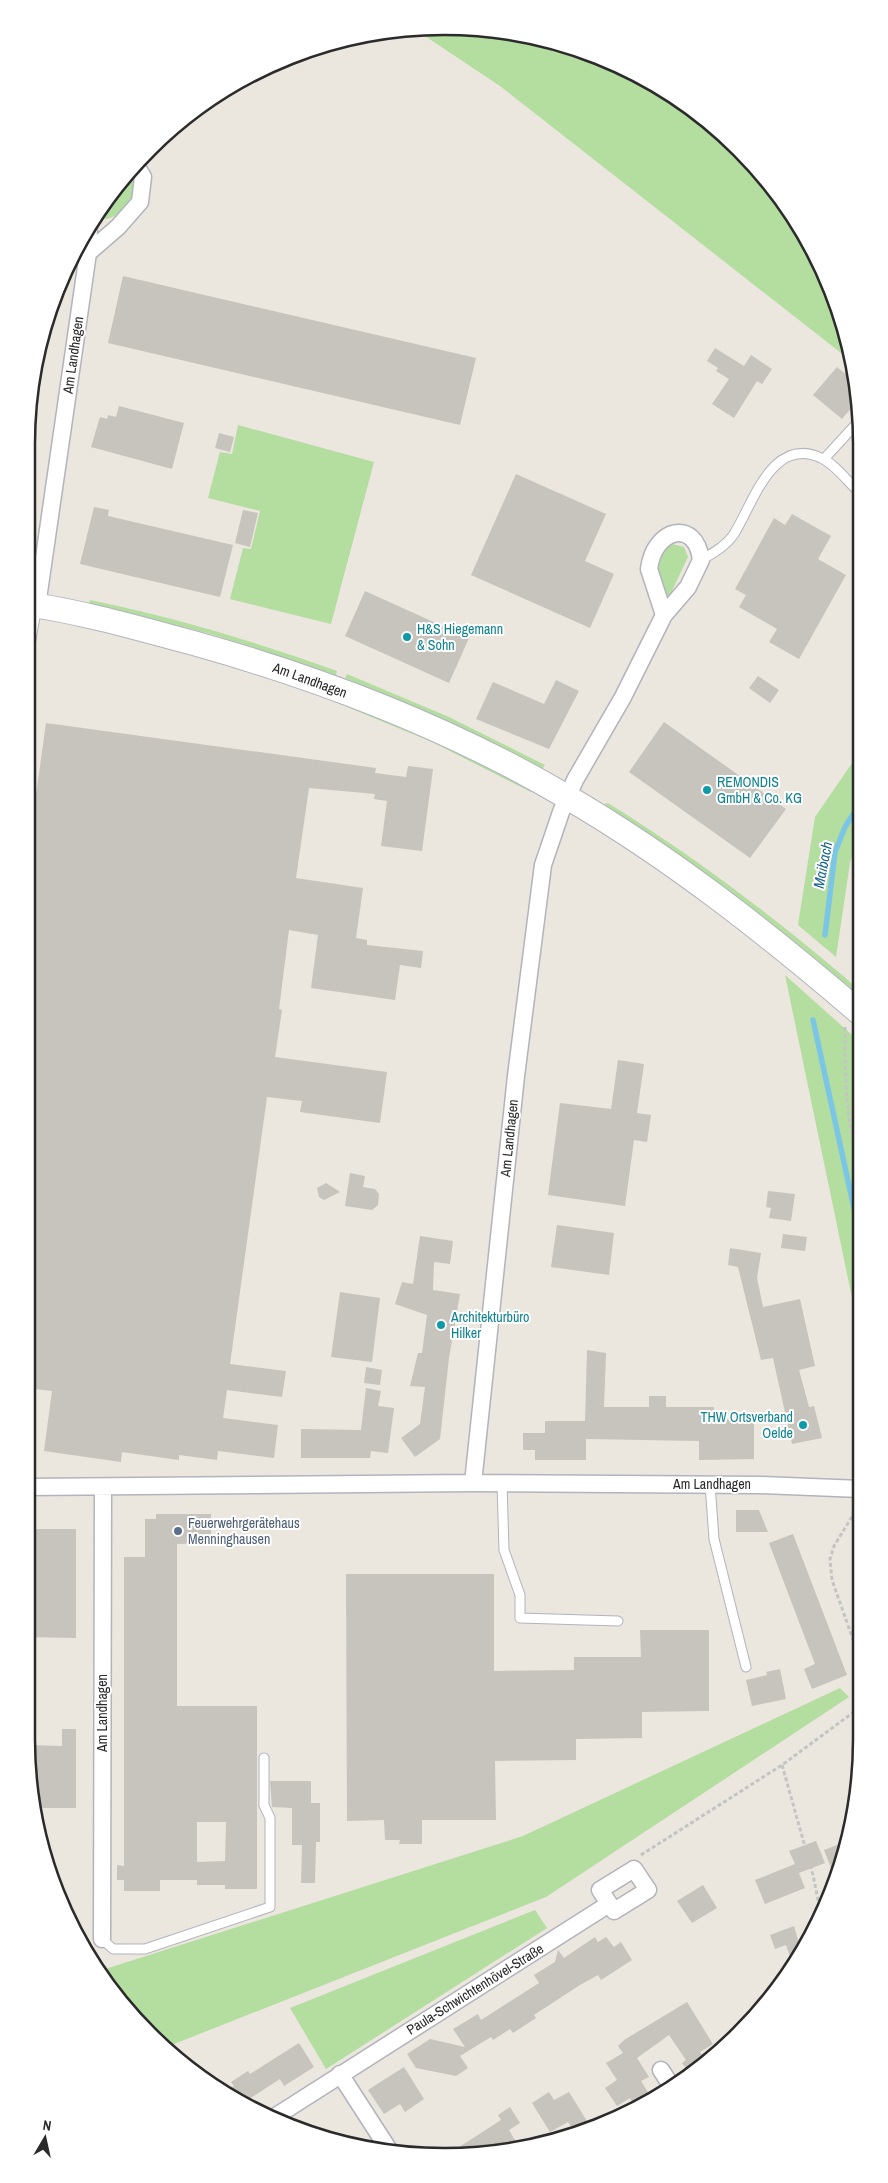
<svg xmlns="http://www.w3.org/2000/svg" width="888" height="2183" viewBox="0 0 888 2183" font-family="'Archivo Narrow',sans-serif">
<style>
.green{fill:#b4dda0}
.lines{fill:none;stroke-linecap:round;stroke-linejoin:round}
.stream{stroke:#7bc6e4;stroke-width:5.5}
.building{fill:#c7c4bd;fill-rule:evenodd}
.lane-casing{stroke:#b2b4bd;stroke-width:11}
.street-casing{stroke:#b2b4bd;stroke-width:19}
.secondary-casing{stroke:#b2b4bd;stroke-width:26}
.path{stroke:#c4c4c4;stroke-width:3;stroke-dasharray:4 2.5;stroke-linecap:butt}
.lane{stroke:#fff;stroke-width:9}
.street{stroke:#fff;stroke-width:16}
.secondary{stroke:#fff;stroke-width:24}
.culture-dot{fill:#0f9aa8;stroke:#fff;stroke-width:2}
.service-dot{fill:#5c6f8a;stroke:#fff;stroke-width:2}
.labels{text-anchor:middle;stroke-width:4;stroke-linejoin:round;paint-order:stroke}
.street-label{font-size:14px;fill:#2b2b2b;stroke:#fff}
.culture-label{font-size:14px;fill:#0d838f;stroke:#fff;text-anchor:start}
.service-label{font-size:14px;fill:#4e5e75;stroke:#fff;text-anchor:start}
.water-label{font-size:15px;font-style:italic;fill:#1a6590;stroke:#fff}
.rim{fill:none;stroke:#2b2b2b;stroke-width:2.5}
</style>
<rect width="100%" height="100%" fill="#ebe6de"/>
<path class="green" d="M413 28 498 30 578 48 676 97 758 169 830 284 850 360 500 86Z
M128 173C145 189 120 220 104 219 96 207 119 181 128 173Z
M238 425 374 462 331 624 230 599 243 548 251 549 260 511 208 498 220 452 232 454Z
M672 544 684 547 688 557 670 595 667 596 663 595C659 576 653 557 672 544Z
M90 600C174 617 256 642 337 671L336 675 211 634 89 604Z
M347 674 449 717 545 765 542 769 446 721 345 678Z
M337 698 372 711 533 788 531 792 432 742 335 702Z
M859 753V833L850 863 836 957 798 925 815 817Z
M608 803C695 857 770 914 848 980L860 992V998C780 925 693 865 604 804Z
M785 975 860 1042 861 1341Z
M840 1688 849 1697 546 1897 169 2046 130 2014 99 1971 523 1836Z
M535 1910 547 1928 326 2069 290 2008Z"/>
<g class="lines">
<path class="stream" d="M825 935 835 852 845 827 859 805
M813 1020 860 1236"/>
</g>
<path class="building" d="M123 276 476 358 460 425 108 343Z
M715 348 744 366 751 355 772 369 762 384 757 381 734 418 712 404 729 379 716 371 718 368 707 361Z
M837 367 857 383 858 389V400L842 419 813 395Z
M119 406 184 423 172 469 91 447 100 417 107 419 108 415 116 417Z
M219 433 234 437 230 452 215 448Z
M516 474 606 514 585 561 614 574 590 628 471 575Z
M94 507 109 510 108 516 233 545 220 597 80 564Z
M243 510 258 513 250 547 235 543Z
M792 514 831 536 818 559 846 575 799 659 769 642 777 629 739 607 746 595 735 589 774 518 785 525Z
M365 591 469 638 449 683 345 636Z
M758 676 779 690 770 703 749 688Z
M556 680 579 691 549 749 476 719 493 682 544 704Z
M664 722 786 809 750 858 629 772Z
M46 723 376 768 375 773 406 777 408 766 433 769 422 851 381 846 387 801 374 799 375 794 309 788 296 878 363 888 356 938 367 940V945L423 951 421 968 400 965 395 1000 311 988 318 935 289 930 279 1009 282 1010 275 1057 387 1072 380 1123 300 1112 302 1101 267 1097 230 1364 286 1371 282 1397 227 1390 223 1418 278 1425 274 1458 218 1451 217 1460 179 1455V1460L122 1452 121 1462 44 1451 52 1391 26 1388V866Z
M618 1060 644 1064 637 1113 651 1115 647 1142 634 1140 625 1206 548 1195 560 1103 611 1109Z
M350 1173 365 1176 363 1187 375 1189 379 1194 378 1205 372 1210 345 1206Z
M326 1183 340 1192 324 1200 319 1197 317 1188Z
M768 1191 795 1194 791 1221 769 1218 771 1208 766 1207Z
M557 1225 614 1233 609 1275 551 1267Z
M783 1234 807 1237 805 1251 781 1248Z
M420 1236 453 1241 450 1264 434 1262 433 1290 460 1294 449 1358 440 1439 415 1457 401 1438 420 1424 425 1387 410 1386 418 1353H422L427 1315 395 1304 402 1282 413 1284Z
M730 1248 761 1253 757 1278 763 1307 800 1299 815 1366 799 1370 809 1407 814 1406 822 1438 792 1444 773 1358 761 1360 738 1267 728 1265Z
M340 1292 380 1298 372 1362 331 1357Z
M587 1350 606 1353 604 1407H649V1396H666V1407H714V1419L754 1420V1459L699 1460V1441L586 1439V1460H535V1450H523V1433H545V1421H585Z
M366 1367 382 1370 380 1385 364 1383Z
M366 1388 381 1391 378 1406 394 1408 388 1453 371 1451 370 1458H301V1429L361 1430Z
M736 1510H759L768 1532H736Z
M156 1514H211V1543L177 1544V1706H257V1889H225V1885H197V1880H160V1891H124V1880H117V1865L124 1866V1557H145V1519H156ZM197 1822H226L225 1861 197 1862Z
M28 1529H76V1638L26 1637Z
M793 1534 847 1675 812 1689 804 1669 815 1664 769 1543Z
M346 1574H494V1671L574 1670V1657H641L640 1630H709V1711L642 1712V1738L576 1739V1760L495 1761 496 1820H422V1844H399L400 1840H385L384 1820 347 1821Z
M780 1669 786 1699 752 1706 746 1680 767 1675 766 1672Z
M62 1729H76V1808H38L27 1745 62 1746Z
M270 1781H311V1803H320V1842H316L315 1883H301L302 1845H292V1808L272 1807Z
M816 1841 825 1863 799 1873 805 1888 765 1904 755 1880 795 1864 789 1851Z
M845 1842 840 1873 836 1881 824 1850Z
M703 1885 717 1908 692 1923 677 1901Z
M794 1926 800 1947 792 1962 786 1945 775 1949 770 1935Z
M595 1937 598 1942 606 1937 614 1947 621 1942 632 1960 601 1980 598 1975 580 1985 534 2015 536 2018 513 2033 510 2029 493 2040 491 2037 460 2056 468 2068 456 2076 416 2068 407 2054 430 2039 465 2047 453 2029 478 2014 481 2020 539 1983 534 1975 555 1962 558 1950 564 1958Z
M687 2002 713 2044 700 2052 705 2060 702 2062 704 2064 690 2074 682 2063 686 2060 669 2035 637 2058 649 2077 641 2081 653 2100 635 2107 630 2098 617 2106 605 2088 617 2080 606 2063 623 2053 618 2046 624 2040Z
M299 2043 314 2067 284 2086 280 2079 241 2104 225 2092 234 2086 231 2082 248 2071 250 2074Z
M404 2067 424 2099 405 2112 400 2104 384 2114 368 2090Z
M549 2092 554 2100 569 2092 587 2121 573 2130 568 2122 550 2132 532 2103Z
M510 2107 520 2123 509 2130 520 2149 453 2151 501 2120 498 2115Z"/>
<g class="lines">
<g class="lane-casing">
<path id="lane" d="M824 459 858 422
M701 560C713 553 726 546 734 534 753 504 772 435 821 458 835 464 847 481 858 491
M26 667 37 606
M502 1483 504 1550 520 1595V1618L618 1621
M710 1484 714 1539 746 1667
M102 1939 113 1949H145L270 1907V1818L264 1805V1758"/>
</g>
<g class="street-casing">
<path id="street" d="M88 253 118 227 140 202 143 177 135 164
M37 606 88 253 89 225
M473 1483 516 1076 543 865 561 812 575 780 623 697 664 615 688 587 701 560C696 518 654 528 649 569L664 615
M26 1487 473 1483 759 1485 861 1489
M634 1869 648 1890 614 1911 600 1890Z
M102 1939 103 1487
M661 2070 672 2087
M340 2074 391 2153
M273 2118 609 1904"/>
</g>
<g class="secondary-casing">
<path id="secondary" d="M26 604C83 612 141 629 197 644 325 680 452 729 567 797 673 859 768 934 860 1013"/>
</g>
<path class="path" d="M845 1027C845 1074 845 1121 860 1166
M854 1504 853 1515 834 1546 830 1559 832 1580 862 1665
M782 1765 813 1875 820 1910
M641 1855 782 1765 862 1706"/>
<use href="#lane" class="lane"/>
<use href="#street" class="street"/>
<use href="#secondary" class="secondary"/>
</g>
<g class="culture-dot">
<circle cx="407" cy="637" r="5"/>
<circle cx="707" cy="790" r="5"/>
<circle cx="441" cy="1325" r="5"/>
<circle cx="803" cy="1425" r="5"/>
</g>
<circle class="service-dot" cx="178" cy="1531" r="5"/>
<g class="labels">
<g class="street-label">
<text transform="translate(73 355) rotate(-82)" y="5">Am Landhagen</text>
<text transform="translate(310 680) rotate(20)" y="5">Am Landhagen</text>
<text transform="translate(509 1138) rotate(-84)" y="5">Am Landhagen</text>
<text x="712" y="1489">Am Landhagen</text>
<text transform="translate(102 1713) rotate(-90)" y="5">Am Landhagen</text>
<text transform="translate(475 1989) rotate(-32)" y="5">Paula-Schwichtenhövel-Straße</text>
</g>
<g class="culture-label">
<text x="417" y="634">H&amp;S Hiegemann<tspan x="417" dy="16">&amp; Sohn</tspan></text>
<text x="717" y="787">REMONDIS<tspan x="717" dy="16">GmbH &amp; Co. KG</tspan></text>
<text x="451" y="1322">Architekturbüro<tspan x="451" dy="16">Hilker</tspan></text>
<text x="793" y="1422" text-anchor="end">THW Ortsverband<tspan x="793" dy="16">Oelde</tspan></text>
</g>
<g class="service-label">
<text x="188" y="1528">Feuerwehrgerätehaus<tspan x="188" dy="16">Menninghausen</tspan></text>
</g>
<g class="water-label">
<text transform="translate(823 865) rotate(-79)" y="5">Maibach</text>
</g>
</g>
<path d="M0 0H888V2183H0ZM444 35H444A409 409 0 0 1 853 444V1739A409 409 0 0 1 444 2148H444A409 409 0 0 1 35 1739V444A409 409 0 0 1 444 35Z" fill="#fff" fill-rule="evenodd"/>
<path class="rim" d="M444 35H444A409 409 0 0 1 853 444V1739A409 409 0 0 1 444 2148H444A409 409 0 0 1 35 1739V444A409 409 0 0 1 444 35Z"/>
<g transform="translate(45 2138) rotate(9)" stroke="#ffffff" stroke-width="4" paint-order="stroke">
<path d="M0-4L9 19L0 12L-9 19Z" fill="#2b2b2b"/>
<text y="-8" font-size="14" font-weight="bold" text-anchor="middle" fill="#2b2b2b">N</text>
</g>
</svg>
